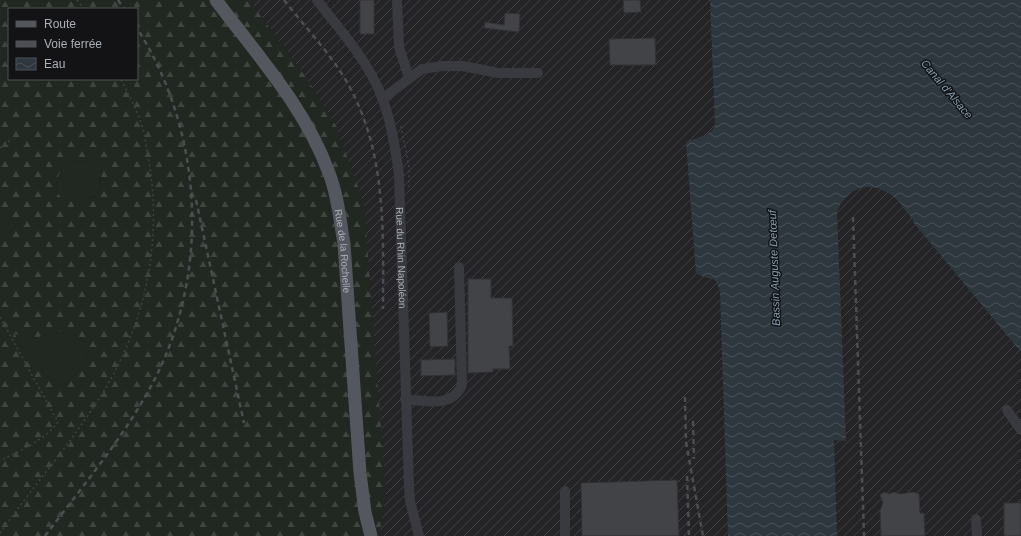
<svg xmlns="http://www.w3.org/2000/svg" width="1021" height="536" viewBox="0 0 1021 536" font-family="Arial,sans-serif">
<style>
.industrial{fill:url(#industrial-furrows)}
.grass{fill:#202821}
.forest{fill:url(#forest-firs);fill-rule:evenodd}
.water{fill:url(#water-waves)}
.building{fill:#424347;stroke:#323236}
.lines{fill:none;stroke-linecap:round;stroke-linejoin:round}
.path{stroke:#3f4146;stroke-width:1.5;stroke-dasharray:2 3;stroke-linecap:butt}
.minor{stroke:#393a3f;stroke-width:10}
.major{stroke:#55575e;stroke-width:13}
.rail{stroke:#4c4e54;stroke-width:2.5;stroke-dasharray:5 4;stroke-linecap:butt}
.labels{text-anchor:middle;stroke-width:3;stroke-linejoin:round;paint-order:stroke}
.street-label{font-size:10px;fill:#abb0b9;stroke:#131315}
.water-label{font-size:11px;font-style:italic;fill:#839eb3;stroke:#131315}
</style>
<defs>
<pattern id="industrial-furrows" width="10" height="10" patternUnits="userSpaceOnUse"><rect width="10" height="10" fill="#242427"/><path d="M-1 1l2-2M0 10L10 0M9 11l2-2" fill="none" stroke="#414144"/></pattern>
<pattern id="forest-firs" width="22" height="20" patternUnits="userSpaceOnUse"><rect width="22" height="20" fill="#202821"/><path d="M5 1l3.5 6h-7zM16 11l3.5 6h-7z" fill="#3e453f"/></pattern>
<pattern id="water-waves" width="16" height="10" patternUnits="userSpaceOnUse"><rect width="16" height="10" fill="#2e373e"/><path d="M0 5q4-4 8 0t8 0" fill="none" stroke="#4a5158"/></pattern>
</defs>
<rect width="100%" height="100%" fill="#18181a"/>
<path class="industrial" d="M249 0H814L1021 248V536H379L386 493 306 77Z"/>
<path class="grass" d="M65 161C76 163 85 160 95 162L102 173 96 195 86 201 74 198H62L56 192 58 177Z
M0 205 16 226 0 239Z
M60 332C102 335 88 364 66 383L45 376 32 351 20 345 15 333 33 338Z"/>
<path class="forest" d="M0 0H249L306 77 336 126 364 203 386 493 379 536H0V239L16 226 0 205ZM9 9H137V79H9ZM65 161C75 163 85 160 95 162L102 173 100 183 91 190 96 196 86 201 74 198H62L56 192 58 177ZM60 332C102 335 88 364 66 383L45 376 32 351 20 345 15 334 33 338Z"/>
<path class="water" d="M710 0H1021V352L913 222V220C906 211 899 200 890 194 868 179 846 189 837 212L846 441 834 440 837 536H728L720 290 715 280 696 274 686 142C696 138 712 136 715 125Z"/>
<path class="building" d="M360 0H374V34H360Z
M623 0H640L641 12 624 13Z
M505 13 520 14 519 32 484 28 485 22 504 25Z
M655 38 656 65H610L609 39Z
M468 279H491V298H512L513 346H509L510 369H493V372L468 373Z
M447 312 448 346 430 347 429 313Z
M455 359V375L421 376V360Z
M677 480 679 536H582L581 483Z
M894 492 900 494 914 492 919 494 920 513H924L925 536H881L880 511 883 503 880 495 884 492 889 494Z
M1004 503H1021V536H1004Z"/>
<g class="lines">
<path class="path" d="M77 0 84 9
M401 126 409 167V187
M0 148 12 139
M0 317 58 422C44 441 20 450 0 461
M0 533C34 485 74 440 105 389 147 319 163 236 148 156 146 145 145 133 141 123 136 108 128 94 121 79"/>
<g class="minor">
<path id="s1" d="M317 0C333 21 351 41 365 64 387 97 394 136 399 175L409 487 410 501 419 536"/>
<path d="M397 0 399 47 409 78"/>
<path d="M382 99 422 69 442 66H463L498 73H538"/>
<path d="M405 399C426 401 452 408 462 385L459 267"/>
<path d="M1007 410 1021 430"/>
<path d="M565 491V536"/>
<path d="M976 519 977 536"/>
</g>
<path class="major" id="s2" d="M216 0C257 55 305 107 329 173 338 196 340 221 344 244L360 473 365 512 371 536"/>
<path class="rail" d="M118 0 124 9
M284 0C305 27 331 54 348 84 387 154 383 231 383 309
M196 200 244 423
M853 217 864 536
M685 397 686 442 703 536
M693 421 694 459
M687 476 689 536
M45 536C81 488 121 441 150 388 211 277 205 135 137 28"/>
</g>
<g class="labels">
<g class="street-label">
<text dy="4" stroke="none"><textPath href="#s2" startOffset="287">Rue de la Rochelle</textPath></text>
<text dy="4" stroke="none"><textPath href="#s1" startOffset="280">Rue du Rhin Napoléon</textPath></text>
</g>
<g class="water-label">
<text transform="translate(947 89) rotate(50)" y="4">Canal d'Alsace</text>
<text transform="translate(774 268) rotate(-92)" y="4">Bassin Auguste Detœuf</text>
</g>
</g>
<rect x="8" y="8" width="130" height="72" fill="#131315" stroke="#505257"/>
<rect x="16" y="21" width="20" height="6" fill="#55575e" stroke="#505257"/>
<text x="44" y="28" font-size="12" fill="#abb0b9">Route</text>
<rect x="16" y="41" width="20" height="6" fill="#4c4e54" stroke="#505257"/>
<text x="44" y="48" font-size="12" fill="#abb0b9">Voie ferrée</text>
<rect x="16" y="58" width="20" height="12" fill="url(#water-waves)" stroke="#505257"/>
<text x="44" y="68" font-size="12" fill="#abb0b9">Eau</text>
</svg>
